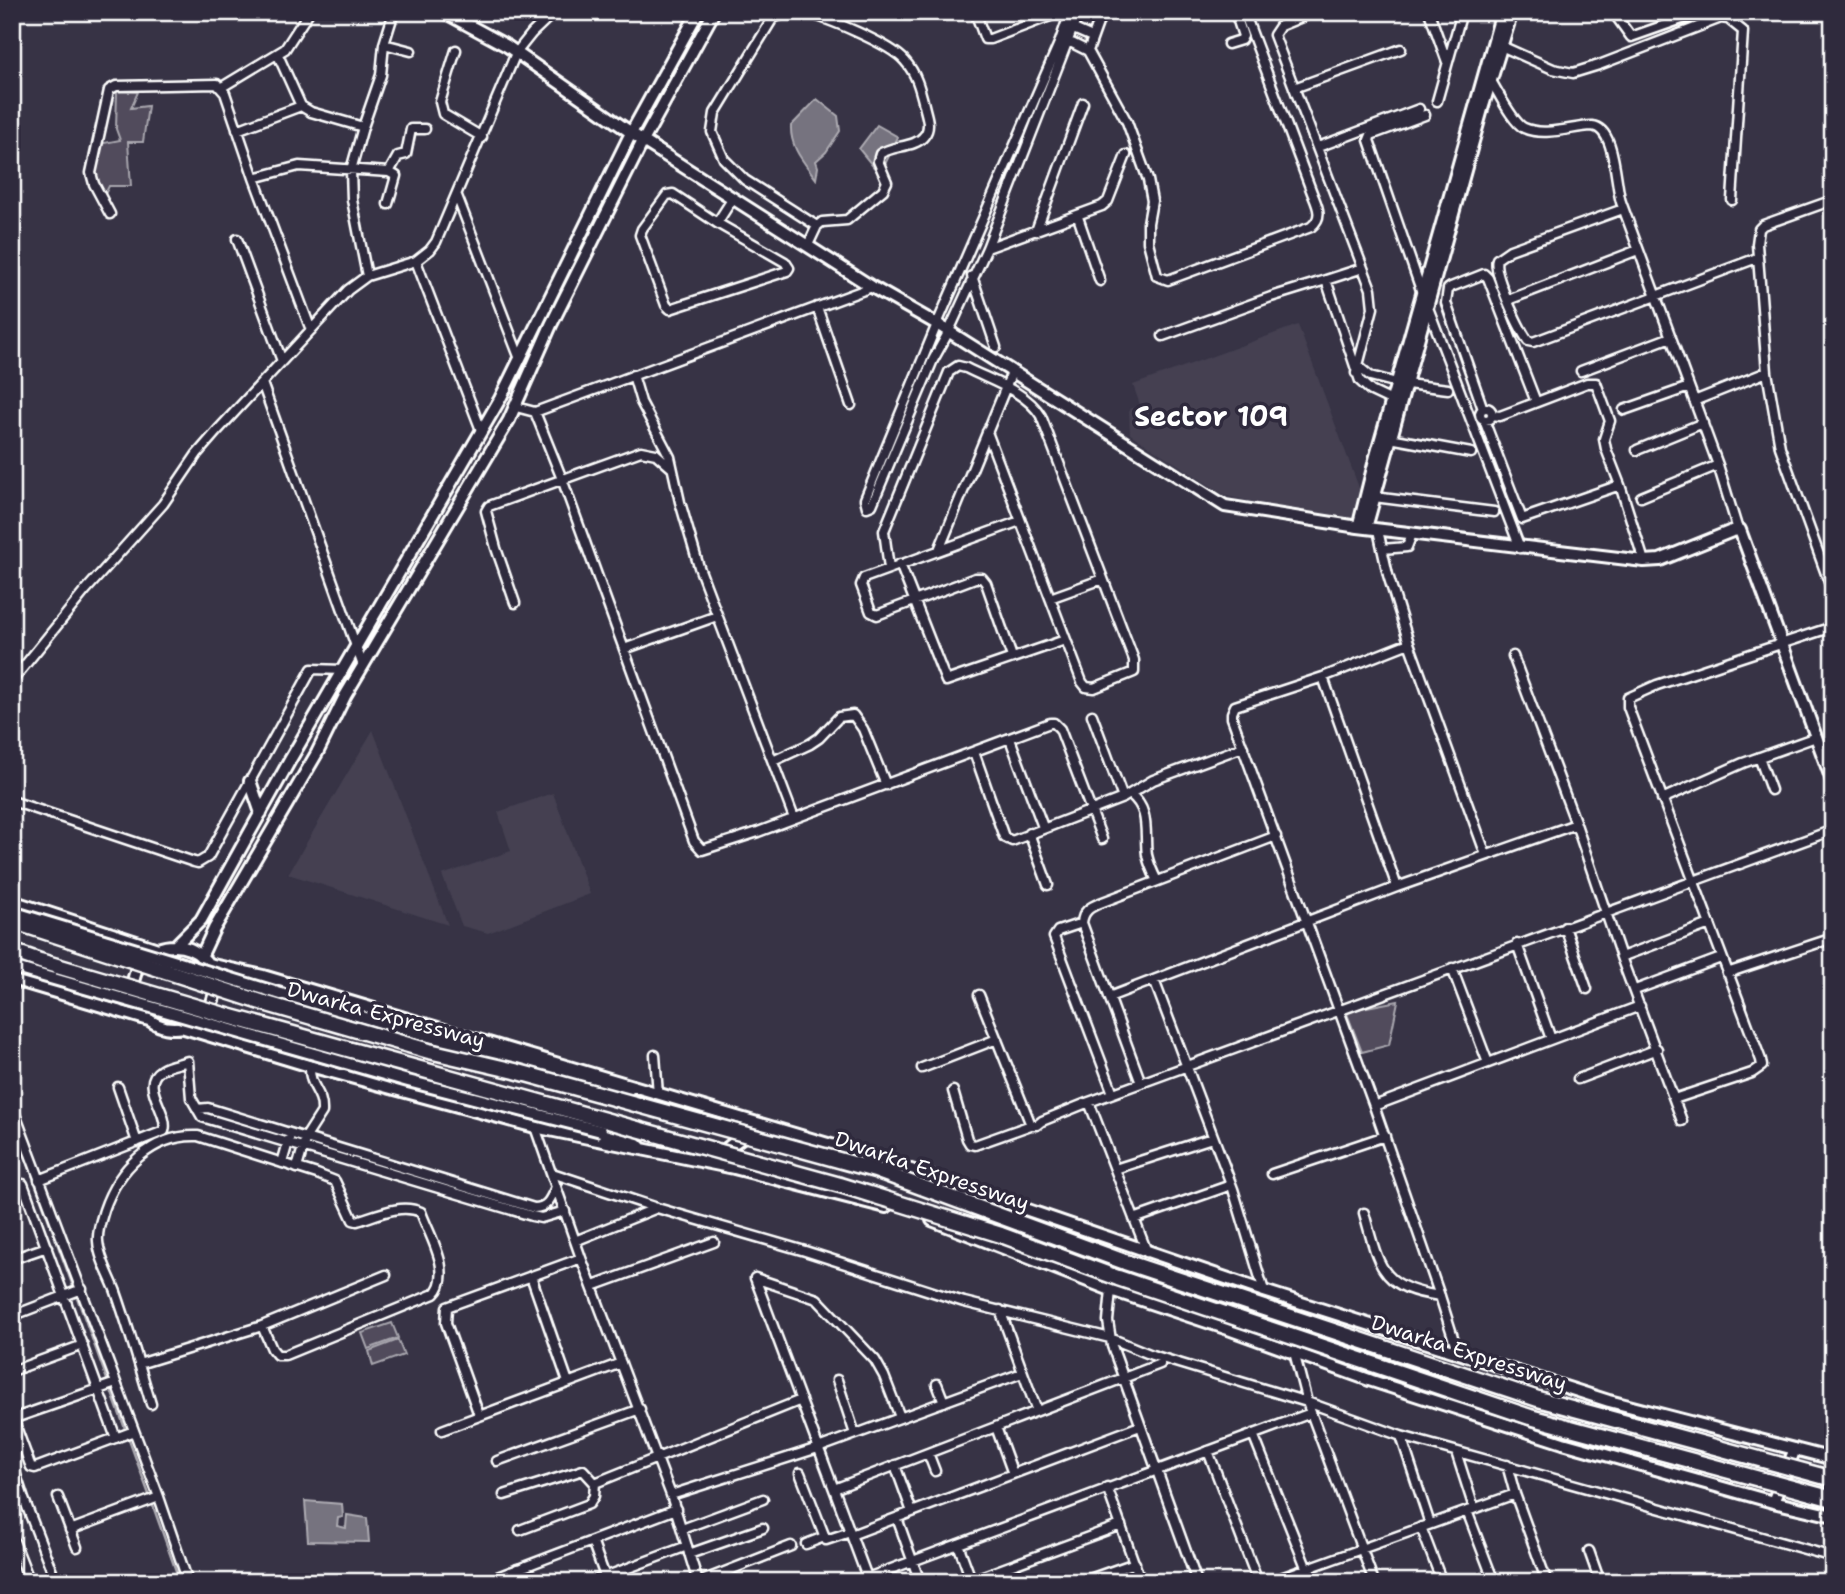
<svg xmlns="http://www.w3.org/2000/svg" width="1845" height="1594" viewBox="0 0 1845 1594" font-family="'Shantell Sans',sans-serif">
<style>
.built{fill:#444051}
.green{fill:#514c5c;stroke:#a8a6ae;stroke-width:2}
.water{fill:#76737f;stroke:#adabb2;stroke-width:2}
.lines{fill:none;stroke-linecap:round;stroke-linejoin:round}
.stream{stroke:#adabb2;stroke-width:2.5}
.street-casing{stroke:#fff;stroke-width:13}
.secondary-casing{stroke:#fff;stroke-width:16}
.street{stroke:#2f2a3d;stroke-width:8}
.secondary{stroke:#2f2a3d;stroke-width:10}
.secondary-bridge-casing{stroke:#fff;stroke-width:16;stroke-linecap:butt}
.highway-bridge-casing{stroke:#fff;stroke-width:19;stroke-linecap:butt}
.secondary-bridge{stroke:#2f2a3d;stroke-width:10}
.highway-bridge{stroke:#2f2a3d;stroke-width:14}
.labels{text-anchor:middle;stroke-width:7;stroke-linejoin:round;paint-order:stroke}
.street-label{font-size:21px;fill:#fff;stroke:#2f2a3d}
.district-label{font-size:28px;font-weight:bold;fill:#fff;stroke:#2f2a3d}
</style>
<rect width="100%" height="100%" fill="#373345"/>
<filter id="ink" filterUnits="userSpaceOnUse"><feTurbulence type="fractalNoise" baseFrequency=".0143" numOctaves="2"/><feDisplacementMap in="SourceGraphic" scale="14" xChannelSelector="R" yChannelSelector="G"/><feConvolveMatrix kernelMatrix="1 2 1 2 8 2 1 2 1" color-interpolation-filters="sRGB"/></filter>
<g filter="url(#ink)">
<path class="built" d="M1298 325 1361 493 1353 521 1312 515 1226 496 1130 434 1129 409 1140 405 1133 385Z
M373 730 448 925 288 874Z
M553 793 590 894 488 933 462 926 442 875 511 851 498 812Z"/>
<path class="green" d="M117 91 138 92 131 108 148 106 143 142H128L131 186H109L105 194C92 175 93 165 99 144L120 140 116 129Z
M1398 1001 1389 1045 1362 1052 1346 1011Z
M392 1323 398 1338 368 1349 362 1333Z
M398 1340 404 1355 373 1366 369 1351Z"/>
<path class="water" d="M817 99 838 116 840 131 826 152 816 161 818 167 816 179C804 162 790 148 791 126Z
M877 125 898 137 880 175 859 149Z
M305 1501 342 1504 343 1517 338 1518 337 1526 346 1528 347 1515 367 1518 369 1542 308 1541Z"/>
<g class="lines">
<path class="stream" d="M12 1120 126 1431
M128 1437 150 1497
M152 1503 180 1582"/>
<g class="street-casing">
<path id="street" d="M789 12 773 18 715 113 712 132 724 159 745 180 817 226
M803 12C825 17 891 44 905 61 916 73 920 89 924 105 926 115 932 127 924 136 915 148 892 145 880 154L878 161 887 182 883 190 847 220 822 222 817 226 808 245
M975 12 985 39H990L1061 12
M1070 12 1060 41 937 324 865 499 867 507 872 505 933 360 948 333 987 248 1079 12
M1102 12 1088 51 1127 122 1148 180 1152 201 1148 223V242L1157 276 1168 280 1311 227C1325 216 1316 204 1311 190L1244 12
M1314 12 1280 26 1274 35 1371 289 1373 308 1356 373
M1429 12 1447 62
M1613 12 1631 37 1702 12
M1069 27 1092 37
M1064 39 1088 51
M384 44 411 51
M1228 44 1241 40 1243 36 1235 12
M1499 45 1553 69 1573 73 1599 65 1721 18 1728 19 1743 31 1732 200
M456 50 440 102 443 114 482 137
M278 55 301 106 311 112 363 127
M1491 81C1498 92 1513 123 1524 128 1544 137 1571 127 1592 126 1616 128 1615 184 1621 202L1718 465 1738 530
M222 87 285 49 309 12
M1294 88 1401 49
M1437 101 1462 12
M237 130 301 106
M1318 147 1419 109
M389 172 398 156 406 154 411 129H425
M254 178 299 166 389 172 396 176 388 204
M457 196 520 359
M1833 200 1763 225 1759 229 1757 244 1767 372 1780 447 1833 593
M1623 209 1510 250 1497 259C1492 272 1519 328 1528 341L1533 342 1757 258
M110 214 94 184 91 173 109 90 116 86 217 84 225 93 254 178 311 330
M1078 217 1100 281
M717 223 673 194 667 195 642 229 640 235 666 305 670 309 787 271 789 268 785 262 717 223 733 198
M1036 231 1083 103
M237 239 282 361
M987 248 1102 206 1108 201 1126 155
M416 261 481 430
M367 276 352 200 351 170 363 127 381 75 384 44 394 12
M972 276 996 347
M1326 280 1363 268
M1422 293 1369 140 1371 135 1425 115
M1508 300 1638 250
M1427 305 1520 548
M817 307 851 405
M1163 336 1271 297 1326 280 1360 381 1371 391 1392 401
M1358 366 1370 376 1397 383
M1581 371 1671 337
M633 375 641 402 670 457 680 502 699 567 794 818
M262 383 363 666
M1407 384 1448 389
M1694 401 1767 372
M516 407 535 412 872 287
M1480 414a6 6 0 1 1 12 0a6 6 0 1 1-12 0Z
M1483 409 1446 303 1448 289 1451 287 1484 274 1488 278 1536 402
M1624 410 1689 387
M535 412 562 479 624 649 717 616
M1492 415 1500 416 1587 383H1596L1610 421 1604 439 1606 449 1620 485 1644 561
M1484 420 1522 519 1620 485
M1390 438 1471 453
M1637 450 1703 423
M1374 497 1494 512
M1641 497 1718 465
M1378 530 1388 575 1409 643
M1382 549 1407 547 1412 534
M939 550 1012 372
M900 564 946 681 1065 640
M889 568 884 531 949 372 958 366 966 368C991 381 1026 391 1041 416L1134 660V672L1094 688 1086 687 1082 682 987 432
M1050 598 1103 579
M515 603 496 548 486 511 489 506 641 451 656 454 672 468
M624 649 694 841 702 850 758 832 1050 723H1054L1060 729 1102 839
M1513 656 1576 824 1621 957 1682 1121
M1012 657 986 583 982 578H975L877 615 871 612 861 585 864 578 1020 521
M1323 677 1397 887
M12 681 85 591 163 504 197 454 217 431 348 290 367 276 416 261 430 250 436 242 516 53 532 33 554 12
M1092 715 1123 798
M1010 739 1043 827
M974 752 1004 837 1012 841 1123 798 1153 780 1243 747
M1759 757 1771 790
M773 761 810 744 819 738 839 717 853 715 863 729 886 785
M1130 794C1151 810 1144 833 1147 855 1149 864 1153 873 1157 881
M1662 799 1743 763 1816 737
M12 801 194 862 198 863 208 857 312 669 343 670
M1029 833 1048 885
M1082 923 1058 931 1054 937 1113 1093
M1565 927 1587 989
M1517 944 1551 1039
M1621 957 1710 924
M1452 968 1488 1063
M1727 973 1833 938
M1154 980 1233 1189 1264 1291
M1635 990 1721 958
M979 995 1031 1125
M1109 997 1397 887 1576 824
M655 1055 658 1094
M922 1068 997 1039
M1578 1079 1657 1049
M1141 1083 1082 923C1083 911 1090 907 1100 903L1276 836
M118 1087 137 1142
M953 1091 967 1139 970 1144 975 1145 1031 1125H1037L1042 1121 1089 1102 1833 830
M1674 1099 1752 1073 1762 1066 1761 1060 1628 707V698L1657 685 1823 630 1833 629
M1089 1102 1147 1252
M12 1106 159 1497 188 1582
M1374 1106 1232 718V713L1235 706 1323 677 1409 643 1486 855
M197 1109 208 1108 534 1208C548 1208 551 1198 556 1187
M535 1127 581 1258 671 1495 698 1582
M282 1163 289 1139
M297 1168 306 1137 322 1112C323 1090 309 1089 310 1066
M1115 1169 1212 1138
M552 1173 657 1208 805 1251 964 1302 1110 1338 1152 1355 1307 1402 1401 1436 1833 1557
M1272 1174 1385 1136
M39 1180 164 1131C170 1113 138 1084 161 1070 168 1065 179 1064 188 1061L191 1098 202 1117 532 1216 541 1218 565 1211
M23 1184 116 1438
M1364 1213C1379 1265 1379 1288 1440 1296
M1134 1219 1231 1185
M575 1241 657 1208
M12 1259 47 1247
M531 1276 568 1382
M755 1278 868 1580
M755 1278 817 1299 875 1360 884 1376 900 1417
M593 1286 714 1242
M1111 1290 1108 1321 1112 1346 1197 1582
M1000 1310 1037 1411
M12 1316 82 1289
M1294 1352 1307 1402 1374 1582
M1458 1353 1440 1296 1374 1106 1640 1006
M139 1364 262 1326 386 1275
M12 1371 83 1345
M837 1380 855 1434
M937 1384 944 1402
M151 1404C140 1367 129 1329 116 1292 110 1276 99 1258 98 1241 97 1231 101 1220 104 1210 118 1169 152 1134 198 1136L317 1174 335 1181 353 1220 357 1221C377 1215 401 1203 421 1212 429 1235 454 1274 434 1294L285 1355H277L272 1349 262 1326
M479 1415 446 1323 447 1307 581 1258
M12 1416 29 1462 31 1467 35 1468 134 1431
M12 1419 116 1383
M996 1427 1013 1474
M442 1430 621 1363
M1253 1434 1312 1582
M1401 1436 1430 1524
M1208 1451 1258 1582
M12 1452 23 1446
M1456 1452 1474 1508
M928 1453 935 1471
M497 1461 640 1409
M12 1463 24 1499
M895 1465 912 1512
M1507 1465 1515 1494 1547 1582
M800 1473 826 1540 850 1532
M1107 1487 1141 1582
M834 1489 1160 1364
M504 1495 583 1470 595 1483
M671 1495 818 1448 1022 1373
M58 1497 77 1547
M12 1504 24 1499 56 1582
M1467 1511 1494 1582
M897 1518 920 1582
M1421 1527 1442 1582
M682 1529 763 1499
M70 1530 159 1497
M520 1530 589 1504 594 1496 595 1483 801 1400
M851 1535 1140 1426
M12 1536 30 1582
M592 1541 607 1582
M806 1544 824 1537
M958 1544 972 1582
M1589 1551 1600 1582
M689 1554 763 1528
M517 1569 522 1582
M867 1578 1311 1413
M972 1580 1121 1525
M484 1582 676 1509
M591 1582 687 1546
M699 1582 791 1546
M1081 1582 1135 1563
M1269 1582 1515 1494"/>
</g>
<g class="secondary-casing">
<path id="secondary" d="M444 12 507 46 643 141 872 287 937 324 1225 506 1358 527 1644 561 1660 560 1732 531 1740 530 1833 783
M1359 524 1376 456 1502 12
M1366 528 1482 109 1512 12
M250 781 261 813
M12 901 158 949
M175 946 201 920 290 760 500 399 631 133 698 12
M133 987a41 41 0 1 1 82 0a41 41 0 1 1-82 0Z
M201 957 214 929 317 753 345 696 509 420 551 325 643 141 714 12
M208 964 263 976 885 1161 1264 1291 1609 1401 1833 1459
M12 979 149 1020
M281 994 623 1091 629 1089
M181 1027 310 1066 535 1127 734 1168 886 1207
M601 1131 632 1139 642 1149
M718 1155 750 1131
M932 1220 1111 1290 1231 1330 1372 1381 1563 1443 1773 1502 1833 1516
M1773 1502 1795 1449"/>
</g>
<use href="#street" class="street"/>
<use href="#secondary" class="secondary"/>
<g class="secondary-bridge-casing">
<path id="secondary-bridge" d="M12 912 281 994
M12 967 408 1081 601 1131"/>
</g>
<g class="highway-bridge-casing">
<path id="highway-bridge" d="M12 921 267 1004 429 1051 515 1071 875 1170 1125 1262 1538 1399 1833 1479
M12 951 40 961 221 1014 840 1185 1001 1235 1118 1278 1530 1417 1833 1499"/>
</g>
<use href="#secondary-bridge" class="secondary-bridge"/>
<use href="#highway-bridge" class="highway-bridge"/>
</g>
</g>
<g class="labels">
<g class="street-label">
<text transform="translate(386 1015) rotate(15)" y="7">Dwarka Expressway</text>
<text transform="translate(932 1171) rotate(19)" y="7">Dwarka Expressway</text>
<text transform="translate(1469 1353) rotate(18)" y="7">Dwarka Expressway</text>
</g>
<g class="district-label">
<text x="1211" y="426">Sector 109</text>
</g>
</g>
<rect width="1845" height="1594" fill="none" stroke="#2f2a3d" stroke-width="42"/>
<rect x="21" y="21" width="1803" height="1552" fill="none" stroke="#fff" stroke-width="2.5" filter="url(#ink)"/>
</svg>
